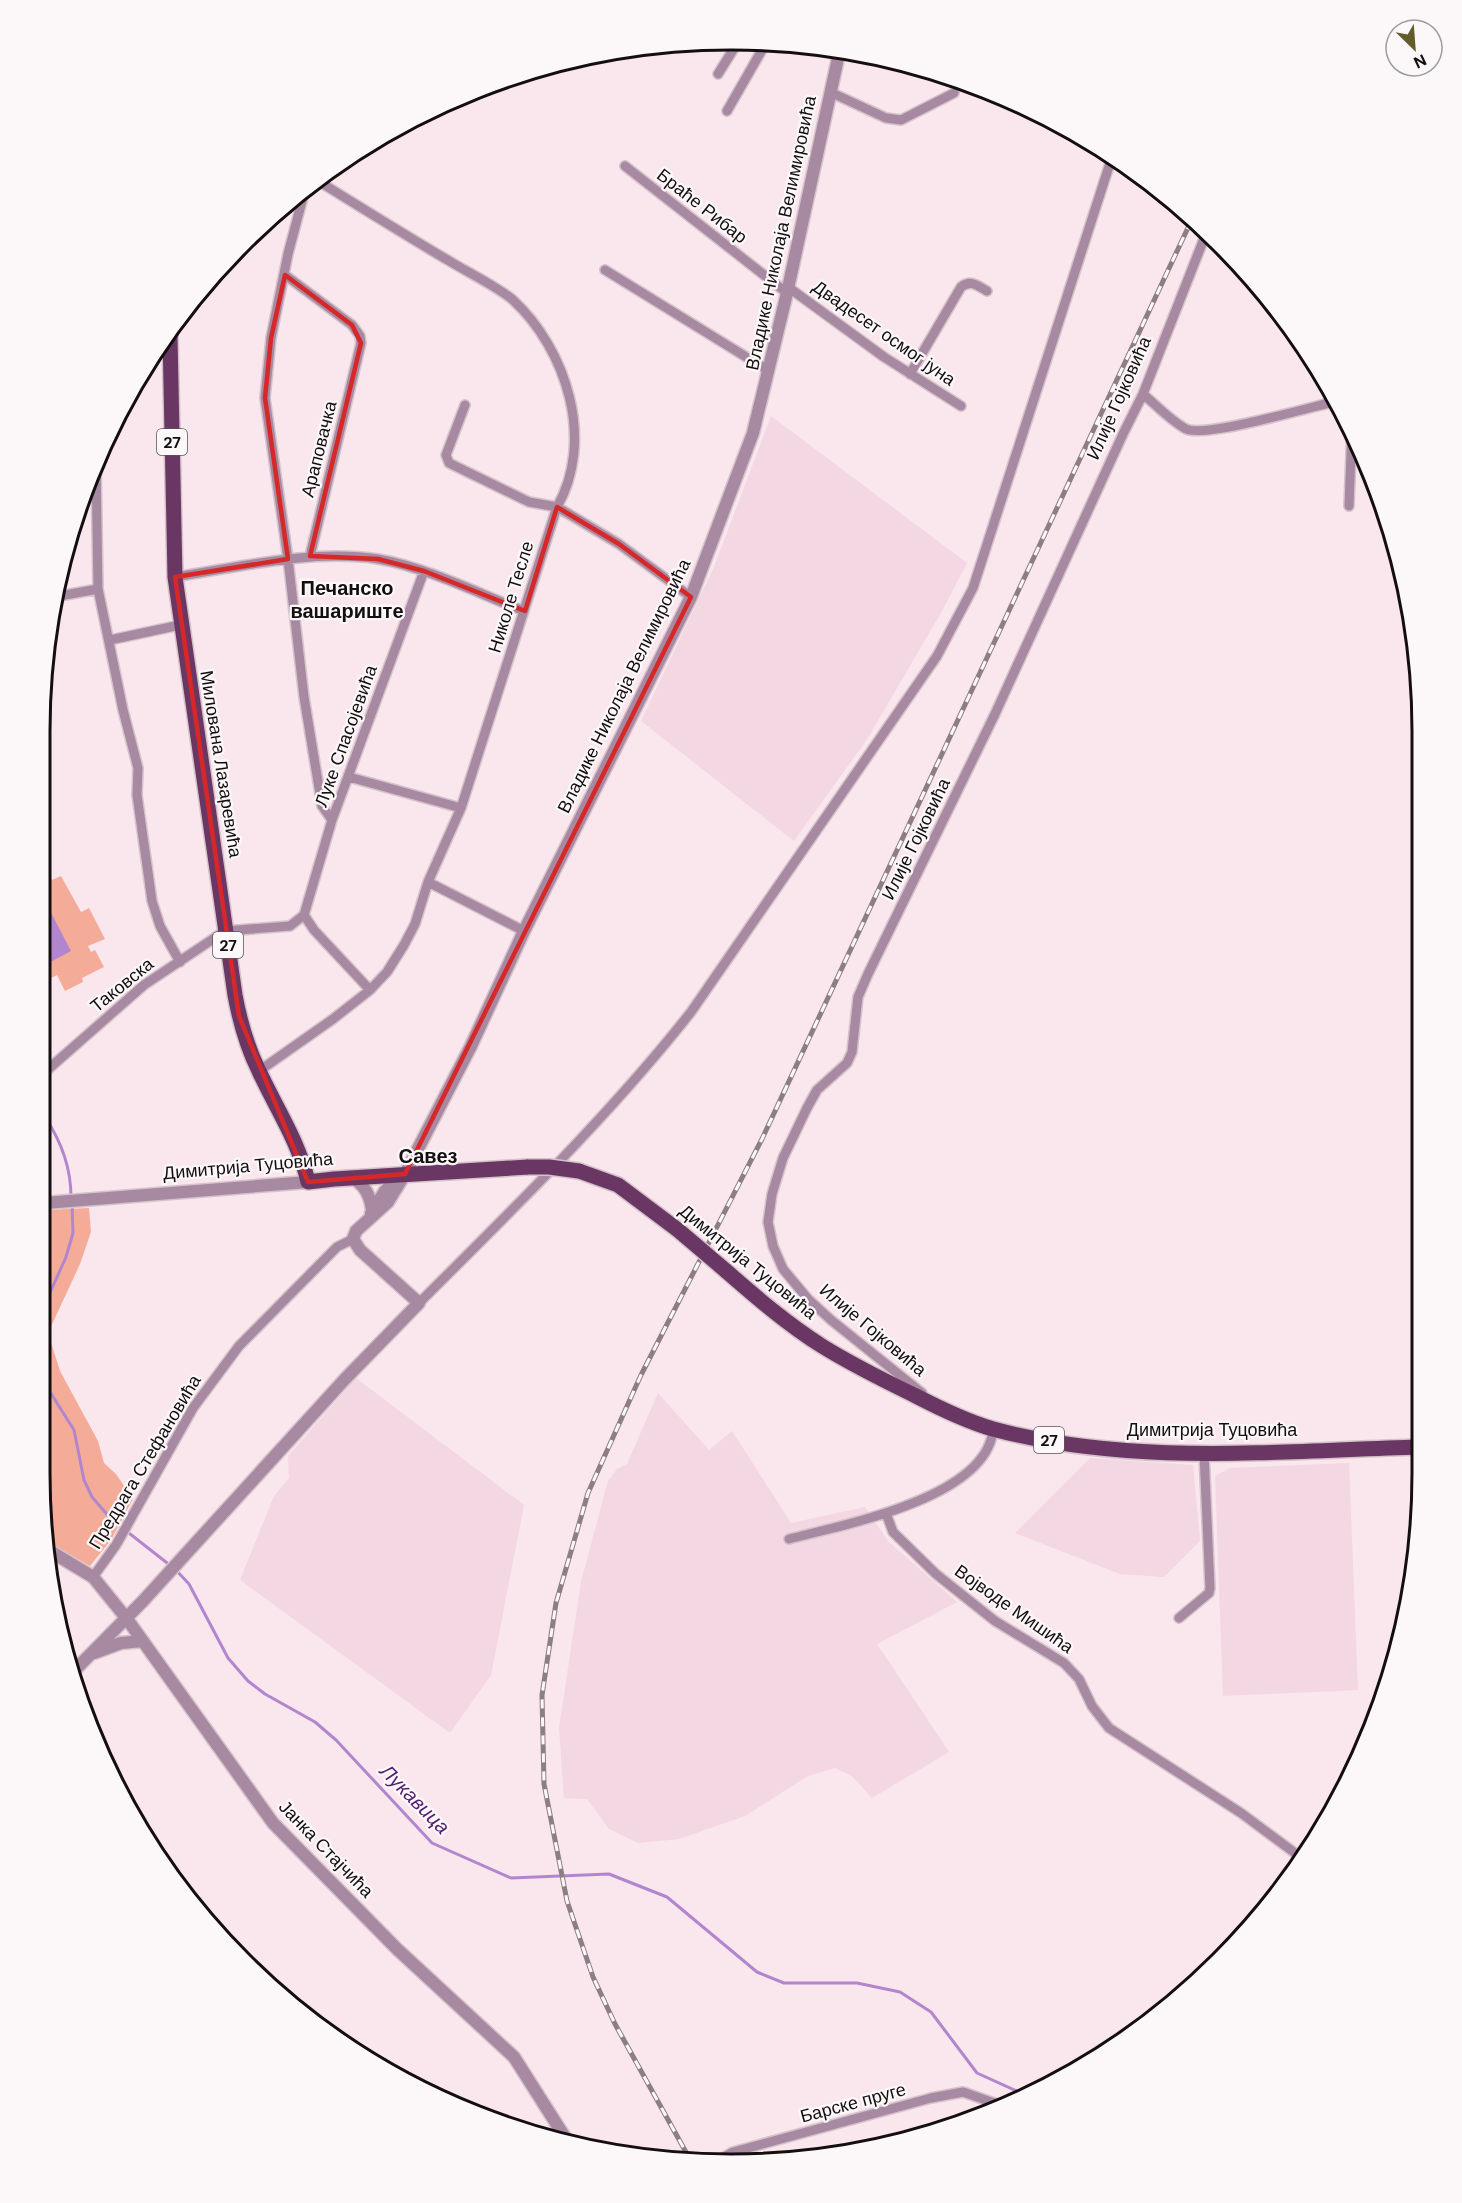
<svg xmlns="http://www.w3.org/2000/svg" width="1462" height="2203" viewBox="0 0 1462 2203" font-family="'DM Sans',sans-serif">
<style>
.built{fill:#f3d7e2}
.green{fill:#f4ac98}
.water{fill:#b186cf}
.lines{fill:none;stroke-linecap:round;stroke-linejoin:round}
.stream{stroke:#b186cf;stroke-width:3}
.minor-casing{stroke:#d5c3ca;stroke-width:12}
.tertiary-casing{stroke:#d5c3ca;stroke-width:15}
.primary-casing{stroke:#d5c3ca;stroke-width:18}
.minor{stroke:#a789a2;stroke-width:9}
.tertiary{stroke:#a789a2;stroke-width:12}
.primary{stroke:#6a3764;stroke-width:15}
.rail-casing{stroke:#8c7e84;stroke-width:5}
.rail{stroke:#fcf8fa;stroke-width:3;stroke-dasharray:9;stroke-linecap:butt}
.primary-bridge-casing{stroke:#d5c3ca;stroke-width:18;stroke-linecap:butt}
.primary-bridge{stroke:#6a3764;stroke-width:15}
.marked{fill:none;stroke:#d62828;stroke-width:4.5;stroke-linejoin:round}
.labels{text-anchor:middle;stroke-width:4.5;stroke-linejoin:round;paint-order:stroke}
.shield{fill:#fcf8fa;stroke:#5a5457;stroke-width:1.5}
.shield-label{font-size:16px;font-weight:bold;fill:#150e11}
.street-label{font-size:18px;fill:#150e11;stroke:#fcf8fa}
.neighbourhood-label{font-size:20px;font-weight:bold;fill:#150e11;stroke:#fcf8fa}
.water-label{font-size:20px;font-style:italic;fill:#531b72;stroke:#fcf8fa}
.rim{fill:none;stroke:#150e11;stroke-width:3}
</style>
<rect width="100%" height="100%" fill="#fae6ed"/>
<path class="built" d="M771 416 967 563 942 611 868 738 794 841 641 721 714 567Z
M356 1378 524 1505 491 1675 450 1733 240 1580 274 1496 289 1478 288 1456Z
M658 1393 709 1450 732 1431 791 1523 865 1507 888 1541 957 1602 877 1644 949 1752 872 1798 852 1776 835 1768 808 1776 745 1816 679 1839 638 1843 609 1829 587 1799 564 1798 559 1728 581 1582 608 1481 617 1469 627 1464Z
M1090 1458 1193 1465 1200 1541 1164 1577 1120 1574 1015 1533Z
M1349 1463 1358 1690 1223 1696 1215 1476 1230 1468Z"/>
<path class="green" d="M47 870 52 880 61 876 81 912 89 908 105 939 88 946 91 952 95 950 104 967 82 978 83 982 65 991 57 975 51 978 47 971 45 972V871Z
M89 1208 91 1232 80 1264 48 1333 60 1371 98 1441 104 1463 116 1474 133 1499 111 1540 90 1566 45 1541V1210Z"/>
<path class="water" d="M45 901 71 951 45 965Z"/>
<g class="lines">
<path class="stream" d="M45 1117C61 1141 71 1169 71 1197
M45 1304 66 1257 73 1233 72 1203
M45 1384 74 1430 84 1480 92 1497 111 1519 171 1566
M176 1570 189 1584 228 1658 248 1681 265 1694 315 1722 336 1740 432 1843 511 1878 609 1874 667 1897 757 1972 784 1983H857L900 1992 931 2012 977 2073 1023 2094"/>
<g class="minor-casing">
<path id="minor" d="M718 74 738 42
M830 92 886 118 901 120 954 93
M727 111 766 43
M625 166 787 293
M306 186 288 254 271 338 265 398 288 559 304 697 322 806 332 820
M605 270 769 371
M285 275 352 325 360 336 361 343 310 556
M788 287 884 357 961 406
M910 374 961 287C971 279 978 286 987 291
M1143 394C1156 405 1171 421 1186 429 1205 438 1311 407 1337 401
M465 405 446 455 449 463 529 502 557 507 619 544 691 597
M96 464 98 589 123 710 138 768 137 795 152 901 160 926 180 962
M1349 506 1352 427
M175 577C239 567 313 549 378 559 429 568 477 593 524 611
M54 597 98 589
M110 640 180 625
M349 777 461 808
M428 882 524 931
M304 915 332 820 424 571
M259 1071 333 1019 370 990 387 972 404 945 415 924 428 882 461 808 557 507C595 441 567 350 513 300 498 287 469 273 451 262 405 235 360 207 315 179
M45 1072 144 985 225 931 290 926 304 915 314 930 370 990
M419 1303C513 1209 609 1116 691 1012L937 656 973 588 1112 157
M922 1393 831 1320 808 1299 783 1269 773 1246 768 1222 772 1194 783 1158 807 1108 817 1090 847 1063 852 1052 858 997 868 974 995 714 1123 434 1143 394 1207 231
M886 1513 893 1532 936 1574 995 1621 1064 1663 1079 1679 1092 1706 1109 1728 1241 1813 1299 1856
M789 1539C842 1525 988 1498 993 1429
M93 1577 116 1545 193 1408 239 1346 337 1247 353 1239
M1179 1618 1209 1593 1210 1588 1204 1453
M720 2163 721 2159 733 2152 931 2098 963 2092 997 2104"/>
</g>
<g class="tertiary-casing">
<path id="tertiary" d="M353 1178C365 1186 370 1195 372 1210
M45 1203 308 1182
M371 1213 385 1191 399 1178
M45 1548 93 1577 127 1619 273 1823 397 1949 514 2057 568 2142
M94 1653 121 1643 143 1641
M71 1674 143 1601 345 1379 419 1303 360 1250 353 1239 356 1231 388 1202 405 1174 471 1046 524 931 691 597 753 433 787 293 840 49"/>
</g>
<g class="primary-casing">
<path id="primary" d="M170 336 175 577 235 995C240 1022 247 1047 259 1071 276 1108 299 1142 308 1182L334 1179 528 1167
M579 1171 618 1185 678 1230
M725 1270C756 1297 787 1324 822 1346 851 1364 883 1380 914 1395 939 1408 965 1421 993 1429 1131 1466 1277 1451 1418 1447"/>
</g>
<use href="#minor" class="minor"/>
<use href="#tertiary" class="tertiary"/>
<use href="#primary" class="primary"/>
<g class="rail-casing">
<path id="rail" d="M692 2163 615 2024 593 1977 567 1901 544 1784 542 1695 556 1603 588 1493 641 1375 762 1139 1193 217"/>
</g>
<use href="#rail" class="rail"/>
<g class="primary-bridge-casing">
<path id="primary-bridge" d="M528 1167H549L579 1171
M678 1230 725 1270"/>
</g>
<use href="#primary-bridge" class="primary-bridge"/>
</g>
<path class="marked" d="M285 275 352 325 361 343 310 556 378 559 424 571 525 611 557 507 619 544 691 597 405 1174 308 1182 239 1016 175 577 288 559 265 398 271 338Z"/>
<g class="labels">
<g class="shield">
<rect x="157" y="429" width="30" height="26" rx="4.5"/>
<rect x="213" y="932" width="30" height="26" rx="4.5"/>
<rect x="1034" y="1427" width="30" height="26" rx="4.5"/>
</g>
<g class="shield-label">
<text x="172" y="448">27</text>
<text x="228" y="951">27</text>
<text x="1049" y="1446">27</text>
</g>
<g class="street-label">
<text transform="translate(702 206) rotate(38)" y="6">Браће Рибар</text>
<text transform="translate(781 233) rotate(-78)" y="6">Владике Николаја Велимировића</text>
<text transform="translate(884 333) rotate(35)" y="6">Двадесет осмог јуна</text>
<text transform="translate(1119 398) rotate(-66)" y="6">Илије Гојковића</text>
<text transform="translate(319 449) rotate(-76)" y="6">Араповачка</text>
<text transform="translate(511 597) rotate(-73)" y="6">Николе Тесле</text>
<text transform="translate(624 686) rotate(-64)" y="6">Владике Николаја Велимировића</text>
<text transform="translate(346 736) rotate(-70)" y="6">Луке Спасојевића</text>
<text transform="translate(221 764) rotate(81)" y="6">Милована Лазаревића</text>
<text transform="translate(916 839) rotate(-64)" y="6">Илије Гојковића</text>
<text transform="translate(122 985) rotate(-39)" y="6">Таковска</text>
<text transform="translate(248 1166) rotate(-5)" y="6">Димитрија Туцовића</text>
<text transform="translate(748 1262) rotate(39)" y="6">Димитрија Туцовића</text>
<text transform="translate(873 1330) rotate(40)" y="6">Илије Гојковића</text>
<text x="1212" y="1436">Димитрија Туцовића</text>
<text transform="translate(145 1462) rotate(-59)" y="6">Предрага Стефановића</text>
<text transform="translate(1014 1609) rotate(35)" y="6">Војводе Мишића</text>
<text transform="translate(326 1849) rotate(46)" y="6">Јанка Стајчића</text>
<text transform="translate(853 2103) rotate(-15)" y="6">Барске пруге</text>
</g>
<g class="neighbourhood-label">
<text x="347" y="595">Печанско<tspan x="347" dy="23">вашариште</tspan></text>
<text x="428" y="1163">Савез</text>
</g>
<g class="water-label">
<text transform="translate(415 1799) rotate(45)" y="7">Лукавица</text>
</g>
</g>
<path d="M0 0H1462V2203H0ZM731 50H731A681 681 0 0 1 1412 731V1473A681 681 0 0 1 731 2154H731A681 681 0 0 1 50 1473V731A681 681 0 0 1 731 50Z" fill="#fcf8fa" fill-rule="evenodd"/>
<path class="rim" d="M731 50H731A681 681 0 0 1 1412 731V1473A681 681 0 0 1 731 2154H731A681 681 0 0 1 50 1473V731A681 681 0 0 1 731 50Z"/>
<g transform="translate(1414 48) rotate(155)"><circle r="28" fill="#fcf8fa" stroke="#a09a9d" stroke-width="1.5"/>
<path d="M0-4.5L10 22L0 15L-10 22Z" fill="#645c29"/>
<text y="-9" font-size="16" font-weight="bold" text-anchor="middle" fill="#150e11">N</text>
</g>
</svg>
